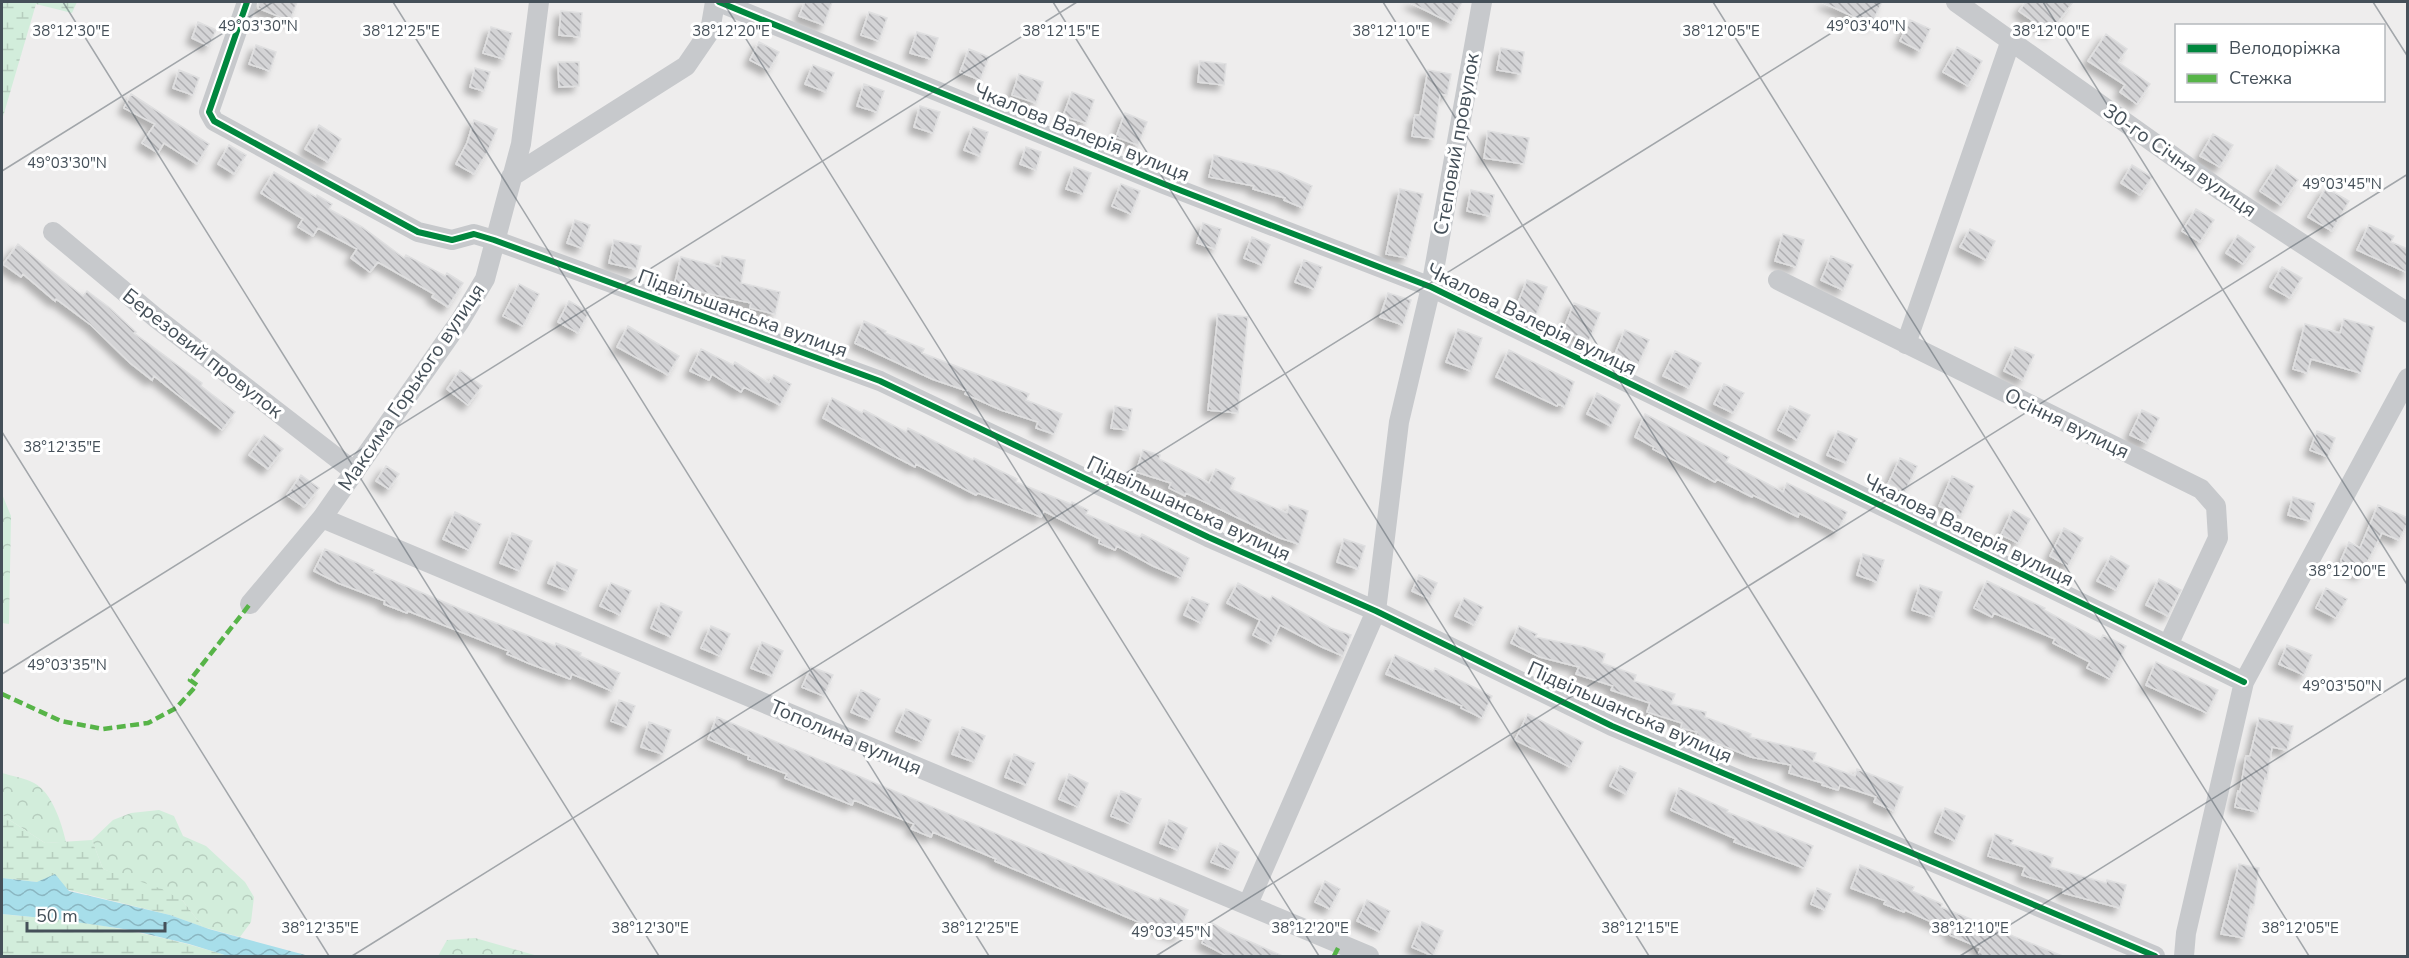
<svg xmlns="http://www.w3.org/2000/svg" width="2409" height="958" viewBox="0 0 2409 958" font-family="'Nunito Sans',sans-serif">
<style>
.forest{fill:url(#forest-crowns)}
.wetland{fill:url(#wetland-marsh)}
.water{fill:url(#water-waves)}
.building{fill:url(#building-back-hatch);stroke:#dfdfe0;stroke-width:1.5;filter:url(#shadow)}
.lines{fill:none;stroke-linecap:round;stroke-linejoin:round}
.street{stroke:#c7c9cc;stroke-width:20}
.quiet{stroke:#57b448;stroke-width:4.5;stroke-dasharray:9 4.5;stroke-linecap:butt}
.cycleway-casing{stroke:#fff;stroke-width:10}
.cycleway{stroke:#00873e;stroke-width:6}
.ticks{fill:none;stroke:#455059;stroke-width:1.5;stroke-opacity:0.45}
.labels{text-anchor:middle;stroke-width:6;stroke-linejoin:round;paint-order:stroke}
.street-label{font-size:20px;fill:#455059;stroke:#fff}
.ticks-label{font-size:15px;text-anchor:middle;fill:#455059;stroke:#fff;stroke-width:6;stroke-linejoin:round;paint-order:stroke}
</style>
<defs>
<pattern id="forest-crowns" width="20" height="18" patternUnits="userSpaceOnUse" patternTransform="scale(1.5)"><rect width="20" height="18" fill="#d2eddb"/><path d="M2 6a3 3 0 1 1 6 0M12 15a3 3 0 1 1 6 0" fill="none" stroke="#b6cdbe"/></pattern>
<pattern id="wetland-marsh" width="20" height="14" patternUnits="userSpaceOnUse" patternTransform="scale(1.5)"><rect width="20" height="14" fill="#d2eddb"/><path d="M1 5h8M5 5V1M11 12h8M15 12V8" fill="none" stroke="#b6cdbe"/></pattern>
<pattern id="water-waves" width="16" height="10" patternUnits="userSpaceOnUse" patternTransform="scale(1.5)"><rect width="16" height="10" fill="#a7deea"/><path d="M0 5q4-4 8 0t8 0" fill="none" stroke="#8ab6c1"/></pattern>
<pattern id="building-back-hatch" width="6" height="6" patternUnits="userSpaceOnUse" patternTransform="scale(1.5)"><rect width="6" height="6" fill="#d4d4d6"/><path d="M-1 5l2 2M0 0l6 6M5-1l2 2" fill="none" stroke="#aeaeb1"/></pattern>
<filter id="shadow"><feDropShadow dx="-5.5" dy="5.5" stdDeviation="3" flood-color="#0004"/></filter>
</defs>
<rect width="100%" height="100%" fill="#eeeded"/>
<path class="forest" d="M2 494 11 516 9 624 2 623Z
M2 773C12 776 25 778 34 783 52 792 62 824 66 842L45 843 2 815Z
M159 810 174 816 183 836 206 846 245 882 254 897 251 922 240 937 203 927 183 901 103 869 92 840 113 820 131 813Z
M475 938 538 956H438L447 940Z"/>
<path class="wetland" d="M2 2H77L72 13 36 4 2 120Z
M2 815 45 843 92 840 103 869 162 889 183 901 203 927 170 915 37 882 2 878Z
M2 914C23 917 44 917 66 920 121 928 175 939 228 956H2Z"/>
<path class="water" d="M55 874 69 891 170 915 209 929 309 956H228L189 944 130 930 63 920 2 914V878L37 882Z"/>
<path class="building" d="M259 2H297L290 21 258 8Z
M805 2H832L824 25 799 16Z
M1409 2H1462L1451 23Z
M1822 2H1882L1871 25Z
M2026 2H2073L2050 33 2019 11Z
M561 11 582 13 580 37 559 35Z
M869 12 887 18 879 41 861 35Z
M1910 20 1930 29 1920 51 1900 41Z
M198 22 216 30 209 46 192 38Z
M491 27 512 33 504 59 483 53Z
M917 32 938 38 931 59 910 53Z
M2106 34 2127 49 2118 62 2150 84 2137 104 2120 92 2125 85 2088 61Z
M759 42 779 52 769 70 750 60Z
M256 45 276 52 270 71 249 64Z
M1957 47 1982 61 1968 86 1943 72Z
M1501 48 1524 52 1521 74 1497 70Z
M969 49 989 57 980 80 960 72Z
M1200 61 1226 64 1224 85 1198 82Z
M558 62H579V86L559 87Z
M813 65 834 73 826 92 805 84Z
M475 68 490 72 484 91 470 87Z
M179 70 199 78 193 95 173 88Z
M1428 70 1451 74 1447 95 1440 94 1434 139 1412 136 1415 115H1420Z
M1019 74 1043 82 1036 103 1012 95Z
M864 84 884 91 877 112 857 106Z
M1072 92 1094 100 1086 123 1063 116Z
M131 94 209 144 197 164 164 143 158 153 142 143 155 124 124 108Z
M920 106 940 112 933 133 914 127Z
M1125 113 1147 122 1138 145 1116 137Z
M474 120 497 129 488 151 474 174 456 164 467 143Z
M319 125 341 139 328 162 305 149Z
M973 127 988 132 980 156 964 150Z
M1488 131 1529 138 1524 164 1484 158Z
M2213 134 2233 145 2220 167 2200 156Z
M229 145 246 155 234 174 218 164Z
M1026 147 1041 152 1036 170 1020 164Z
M1214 155 1278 171 1312 186 1303 208 1284 200 1285 198 1253 189 1254 186 1209 177Z
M2132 165 2152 177 2140 195 2121 183Z
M2277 165 2298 180 2281 205 2260 191Z
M1074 167 1091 173 1083 194 1066 189Z
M274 172 316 197 317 195 332 204 329 209 362 227 404 258 406 255 445 276 447 273 463 283 448 307 432 297 434 294 378 262 370 272 351 258 357 249 318 228 313 236 298 227 303 219 261 193Z
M1121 184 1140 191 1131 214 1112 206Z
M2326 188 2349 201 2332 231 2308 217Z
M1400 189 1423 194 1407 258 1386 254Z
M1471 190 1494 195 1490 216 1467 211Z
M2196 209 2214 220 2200 242 2182 231Z
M575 220 590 225 582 248 567 243Z
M1203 223 1221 229 1215 249 1197 243Z
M2369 225 2394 236 2391 242 2408 249V273L2357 250Z
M1970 229 1995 241 1986 260 1960 247Z
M1783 234 1804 240 1796 267 1775 261Z
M2238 235 2255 247 2243 264 2226 253Z
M1252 237 1270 245 1262 265 1244 258Z
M614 240 641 246 636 269 609 263Z
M18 244 83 296 87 291 110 308 136 332 134 333 202 383 201 386 235 412 222 430 154 376 152 380 130 363 91 325 56 299 55 301 23 274 21 277 3 264Z
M722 256 745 260 741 283 780 292 775 314 750 308 751 303 674 286 681 257 720 267Z
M1831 256 1853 265 1843 290 1821 280Z
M1304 260 1322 267 1314 289 1295 282Z
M2282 267 2302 278 2290 298 2270 287Z
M1527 280 1547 287 1535 318 1515 310Z
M519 284 539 294 523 326 503 316Z
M1388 293 1411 300 1403 325 1380 317Z
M569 301 589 312 578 333 558 322Z
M1574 303 1600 313 1589 341 1563 331Z
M1218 314 1248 317 1238 413 1208 410Z
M2344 319 2374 327 2361 373 2311 359 2307 373 2293 369 2305 324 2340 333Z
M864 321 886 331 885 333 924 349 922 353 1029 394 1026 400 1062 414 1054 434 1036 428 1038 422 1001 410 965 394 967 391 932 379 855 343Z
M628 326 679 356 668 375 617 347Z
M1458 329 1482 338 1471 371 1446 362Z
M1625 330 1649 340 1638 365 1615 354Z
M2015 347 2034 355 2023 380 2004 371Z
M701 349 733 365 735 362 769 383 774 375 791 384 780 405 744 387 741 392 712 374 709 380 690 371Z
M1509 350 1574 382 1565 407 1558 404 1557 406 1496 377Z
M1675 351 1701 363 1689 388 1663 376Z
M460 370 482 386 468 405 447 389Z
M1724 384 1744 393 1733 413 1714 404Z
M1597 393 1620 405 1611 426 1587 414Z
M832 398 862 413 864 410 906 432 908 428 973 460 974 458 1017 479 1016 482 1071 504 1072 502 1088 510 1086 514 1140 537 1142 534 1189 558 1181 578 1153 566 1117 546 1115 550 1099 543 1100 539 1044 511 1041 517 978 493 976 495 916 464 915 467 894 456 823 418Z
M1115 406 1132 409 1128 430 1111 428Z
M1790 406 1810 415 1797 440 1778 430Z
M2142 410 2159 418 2147 443 2130 435Z
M1645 414 1729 457 1726 462 1783 492 1787 483 1847 512 1837 532 1799 513 1798 517 1753 495 1752 497 1717 479 1715 482 1653 449 1654 447 1635 437Z
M1838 431 1857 439 1846 463 1827 455Z
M2317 431 2335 438 2328 457 2310 450Z
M264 435 283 449 268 469 249 455Z
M1143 450 1160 455 1159 459 1209 483 1216 469 1235 478 1230 489 1287 513 1289 505 1308 511 1299 544 1280 538 1186 493 1185 496 1169 488 1171 483 1136 472Z
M1900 458 1917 466 1905 492 1888 484Z
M386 466 399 474 389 489 376 481Z
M301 475 319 488 304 507 287 495Z
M1952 476 1974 486 1961 515 1939 506Z
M2293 497 2315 503 2310 521 2288 515Z
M2378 505 2408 518V522L2399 540 2382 533 2361 575 2341 566V560L2349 542 2360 548Z
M2013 510 2030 519 2018 543 2001 535Z
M455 512 481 524 469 550 443 539Z
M2064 528 2083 538 2068 566 2050 556Z
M512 533 532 541 520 571 500 563Z
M1344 539 1365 546 1358 569 1337 562Z
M325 549 374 570 373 572 463 610 555 646 556 643 581 653 580 656 620 673 612 691 572 674 570 679 528 663 507 654 509 651 408 611 407 613 384 604 385 601 338 583 314 571Z
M1863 554 1884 560 1877 582 1857 575Z
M2111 556 2129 566 2116 590 2097 581Z
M557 562 577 570 568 591 548 583Z
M1419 575 1437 583 1430 599 1412 591Z
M2159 579 2181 590 2168 616 2146 605Z
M1987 581 2045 608 2044 610 2100 640 2103 635 2126 646 2110 679 2087 668 2090 662 2053 643 2055 639 1994 613 1992 617 1974 608Z
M611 583 631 591 620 615 600 606Z
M1238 583 1270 600 1272 596 1331 628 1351 635 1343 656 1322 647 1280 625 1271 644 1253 635 1260 620 1227 603Z
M1920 585 1942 592 1934 617 1912 610Z
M2326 588 2347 599 2336 618 2316 608Z
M1192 597 1209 604 1201 623 1184 615Z
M1464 598 1483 607 1474 625 1455 616Z
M661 603 682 612 671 637 651 628Z
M711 626 730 634 720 656 701 648Z
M1519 626 1537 634 1535 637 1585 647 1605 654 1602 663 1636 675 1634 681 1675 694 1671 704 1706 712 1705 717 1751 734 1750 737 1816 753 1813 761 1855 776 1857 769 1903 787 1894 811 1874 802 1876 797 1840 785 1838 790 1822 785 1823 783 1789 773 1791 765 1751 757 1696 735 1697 732 1681 728 1682 723 1647 712 1650 703 1611 690 1613 686 1576 674 1579 667 1540 657 1511 643Z
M762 642 783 651 772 676 751 668Z
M2287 645 2312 655 2304 675 2279 664Z
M1395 655 1433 672 1435 668 1492 696 1482 718 1461 708 1462 706 1386 674Z
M2156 662 2218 690 2207 713 2146 685Z
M811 667 833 675 824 696 802 687Z
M861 690 880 699 870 720 851 712Z
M619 700 635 706 627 727 611 721Z
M906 709 931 720 922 742 896 731Z
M1528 714 1583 742 1570 767 1515 740Z
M717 717 1158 901 1160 898 1188 910 1178 936 1136 921 995 861 996 859 933 832 931 837 911 829 914 824 854 800 852 805 785 778 787 774 748 759 749 756 708 739Z
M2259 718 2293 726 2287 750 2272 747 2267 779 2265 778 2258 812 2235 807 2238 791 2240 792 2246 756H2250Z
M649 722 671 730 663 754 641 747Z
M962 727 985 736 974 762 952 754Z
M1014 754 1035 763 1026 785 1005 777Z
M1620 766 1636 773 1626 794 1610 786Z
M1069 774 1088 783 1078 807 1059 799Z
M1679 788 1728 810 1727 812 1813 846 1804 868 1734 842 1736 839 1671 810Z
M1121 791 1141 799 1131 824 1111 816Z
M1945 808 1965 816 1955 841 1935 832Z
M1169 820 1187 828 1178 850 1160 843Z
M1995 834 2013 840 2011 844 2053 858 2050 867 2106 883 2107 880 2126 885 2120 908 2063 893 2064 888 2022 875 2025 867 1988 856Z
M1220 843 1239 852 1231 870 1211 862Z
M2239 864 2259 868 2254 905 2251 904 2244 938 2221 934Z
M1860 865 1914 887 1912 891 1942 904 1941 907 2065 957H1977L1981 948 1950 935 1952 931 1905 910 1904 912 1884 904 1886 901 1851 888Z
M1325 881 1340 889 1330 909 1315 902Z
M1817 888 1831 894 1825 910 1811 904Z
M1367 900 1390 911 1380 932 1357 921Z
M1422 922 1443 931 1433 956 1412 947Z
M1212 923 1228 932 1285 957H1229L1202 943Z"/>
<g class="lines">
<path class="street" d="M247 2 209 112 214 121 418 232 452 240 474 234 494 240 880 381 1208 537 1376 611 1612 726 2155 956
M719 2 1164 184 1431 287 2244 682
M1956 2 2223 192 2408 313
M511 177 686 66 710 31 715 2
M53 232 156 318 355 472
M1778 280 2201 489 2216 506 2218 538 2168 645
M1906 344 2011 40
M322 518 1369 956
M250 604 322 518 460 321 485 279 521 144 539 2
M1248 904 1376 611 1399 422 1431 287 1482 2
M2184 956 2186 933 2244 682 2408 378"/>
<path class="quiet" d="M2 694 61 721 103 729 148 723 176 708 197 685 190 680 250 604
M1334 956 1340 944"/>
<g class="cycleway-casing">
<path id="cycleway" d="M247 2 209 112 214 121 418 232 452 240 474 234 494 240 880 381 1208 537 1376 611 1612 726 2155 956
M719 2 1164 184 1431 287 2244 682"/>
</g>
<use href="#cycleway" class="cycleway"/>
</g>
<path class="ticks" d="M63 2 659 956M393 2 989 956M723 2 1319 956M1053 2 1649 956M1383 2 1979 956M1713 2 2309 956M2043 2 2408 586M2373 2 2408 57M2 171 273 2M2 432 329 956M2 674 1077 2M352 956 1881 2M1156 956 2408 174M1960 956 2408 677"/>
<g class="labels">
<g class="street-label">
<text transform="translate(1082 132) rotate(22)" y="7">Чкалова Валерія вулиця</text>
<text transform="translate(1456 144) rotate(-80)" y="7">Степовий провулок</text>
<text transform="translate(2180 160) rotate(35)" y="7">30-го Січня вулиця</text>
<text transform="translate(743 313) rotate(20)" y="7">Підвільшанська вулиця</text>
<text transform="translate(1532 319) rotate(26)" y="7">Чкалова Валерія вулиця</text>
<text transform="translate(203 353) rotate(38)" y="7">Березовий провулок</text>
<text transform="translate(411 387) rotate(-56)" y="7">Максима Горького вулиця</text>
<text transform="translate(2067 423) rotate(26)" y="7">Осіння вулиця</text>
<text transform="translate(1189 508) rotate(25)" y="7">Підвільшанська вулиця</text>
<text transform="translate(1969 530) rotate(26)" y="7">Чкалова Валерія вулиця</text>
<text transform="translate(1630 712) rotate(24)" y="7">Підвільшанська вулиця</text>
<text transform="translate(846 737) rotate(23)" y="7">Тополина вулиця</text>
</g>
</g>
<g class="ticks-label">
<text x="258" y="31">49°03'30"N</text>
<text x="1866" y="31">49°03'40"N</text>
<text x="71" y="36">38°12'30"E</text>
<text x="731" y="36">38°12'20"E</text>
<text x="1061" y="36">38°12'15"E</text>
<text x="1721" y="36">38°12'05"E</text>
<text x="401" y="36">38°12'25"E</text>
<text x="1391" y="36">38°12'10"E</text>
<text x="2051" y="36">38°12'00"E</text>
<text x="67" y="168">49°03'30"N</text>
<text x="2342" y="189">49°03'45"N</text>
<text x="62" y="452">38°12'35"E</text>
<text x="2347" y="576">38°12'00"E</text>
<text x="67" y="670">49°03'35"N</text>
<text x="2342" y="691">49°03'50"N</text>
<text x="320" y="933">38°12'35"E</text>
<text x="650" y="933">38°12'30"E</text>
<text x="980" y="933">38°12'25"E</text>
<text x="1310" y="933">38°12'20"E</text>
<text x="1640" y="933">38°12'15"E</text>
<text x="1970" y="933">38°12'10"E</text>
<text x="2300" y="933">38°12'05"E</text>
<text x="1171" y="937">49°03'45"N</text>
</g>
<rect width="2409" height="958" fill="none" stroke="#455059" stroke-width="6"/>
<rect x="2175" y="24" width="210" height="78" fill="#ffffff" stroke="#b5b9bd" stroke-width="1.5"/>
<rect x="2187" y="44" width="30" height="9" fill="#00873e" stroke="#b5b9bd" stroke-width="1.5"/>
<text x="2229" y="54" font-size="18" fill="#455059">Велодоріжка</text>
<rect x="2187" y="74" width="30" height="9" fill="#57b448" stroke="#b5b9bd" stroke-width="1.5"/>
<text x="2229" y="84" font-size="18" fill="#455059">Стежка</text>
<path d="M27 922v9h138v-9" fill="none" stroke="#455059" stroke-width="3"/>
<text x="36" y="922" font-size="18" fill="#455059" stroke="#ffffff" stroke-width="4.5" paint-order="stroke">50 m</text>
</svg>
